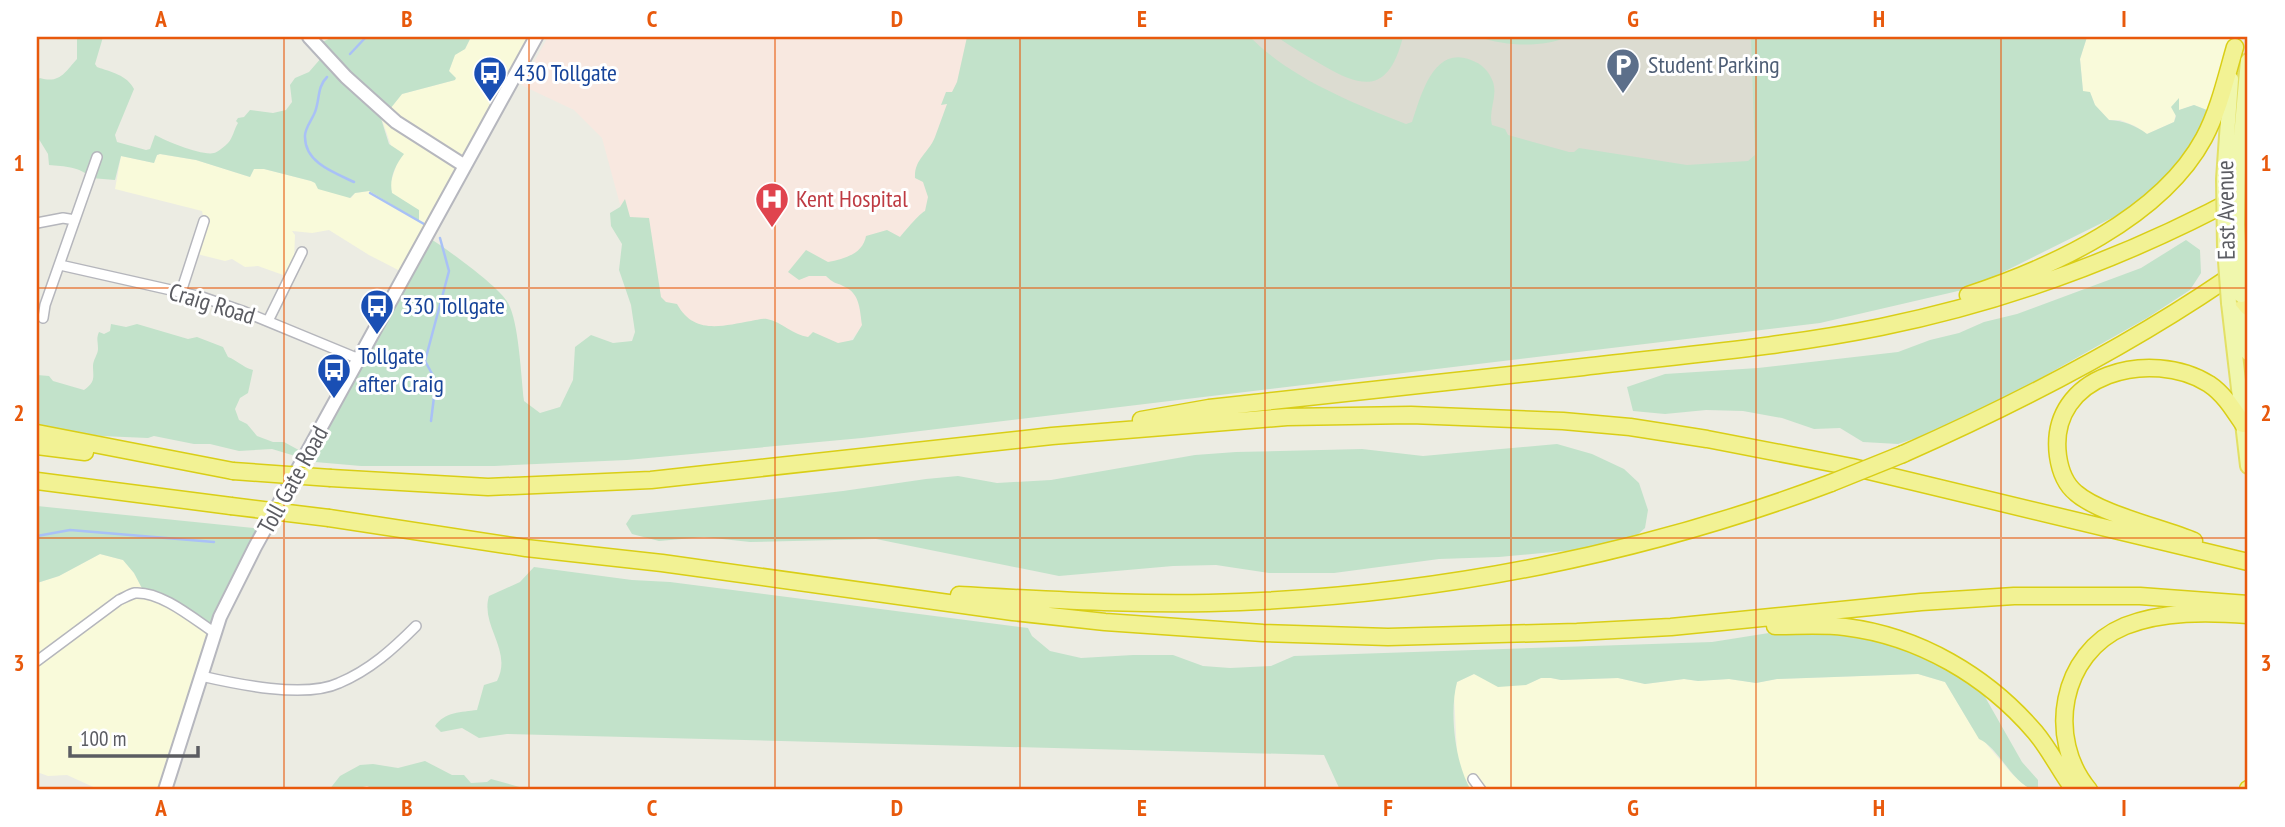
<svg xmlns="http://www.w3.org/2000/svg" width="2285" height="827" viewBox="0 0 2285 827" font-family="'PT Sans Narrow',sans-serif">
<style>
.commercial{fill:#f9fada}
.education{fill:#dcdcd1}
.medical{fill:#f8e8e0}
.green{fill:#c2e2ca}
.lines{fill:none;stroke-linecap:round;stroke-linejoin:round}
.stream{stroke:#a9c1f6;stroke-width:2.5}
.street-casing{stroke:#b5b6bc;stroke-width:12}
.secondary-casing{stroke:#b6b7be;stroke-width:16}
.primary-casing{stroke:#e3e065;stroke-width:18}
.highway-casing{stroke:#d9ce16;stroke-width:19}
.street{stroke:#fff;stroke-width:9}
.secondary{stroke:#fff;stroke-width:12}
.primary{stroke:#f0f7ad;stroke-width:14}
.highway{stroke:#f2f294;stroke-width:16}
.primary-bridge-casing{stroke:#e3e065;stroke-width:18;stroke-linecap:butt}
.highway-bridge-casing{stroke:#d9ce16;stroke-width:19;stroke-linecap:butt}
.primary-bridge{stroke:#f0f7ad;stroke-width:14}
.highway-bridge{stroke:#f2f294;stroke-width:16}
.grid{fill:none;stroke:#e8590c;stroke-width:2;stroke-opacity:0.55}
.labels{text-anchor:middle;stroke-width:6;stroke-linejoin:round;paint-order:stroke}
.service-label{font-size:24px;fill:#4e5e75;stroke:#fff;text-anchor:start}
.transit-label{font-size:24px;fill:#164399;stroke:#fff;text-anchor:start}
.health-label{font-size:24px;fill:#be3a42;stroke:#fff;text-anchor:start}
.street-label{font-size:24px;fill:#5b5c62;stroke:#fff}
.neatline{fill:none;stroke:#e8590c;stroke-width:2.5}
.grid-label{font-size:23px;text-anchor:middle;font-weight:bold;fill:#e8590c}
</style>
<rect width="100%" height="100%" fill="#ecece3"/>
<path class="commercial" d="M471 37H537L406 274 369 255 329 230 312 233 292 231 295 235 294 261 286 276 258 266 245 267 232 259 225 261 193 253 204 221 202 211 115 189 121 156 154 163 157 155 160 154 196 160 250 177 254 168 264 169 311 181 351 198 355 193 369 191 415 217 418 210 392 193 390 185 397 163 378 108 386 114 402 94 455 80 449 71 455 54 465 49Z
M2087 37H2234L2232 53 2212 112 2194 105 2179 110V99L2174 122 2147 134 2135 126 2120 120H2109L2095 105 2090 92H2083L2080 59Z
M100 554 123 560 134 573 145 594 210 629 166 790H100L67 775 48 776 37 772V697L39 690 37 687V583L59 576Z
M1474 674 1507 685H1525L1541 678H1551L1561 680 1618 678 1645 684 1684 679 1698 681 1729 679 1756 683 1777 679 1918 674 1945 682 1972 727 2012 774 2031 790H1470L1460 769 1457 753 1454 695 1457 682Z"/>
<path class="education" d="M1232 37H1757V163L1687 170 1365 130Z"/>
<path class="medical" d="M548 37H976L955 161 867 322 839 353 694 338 645 297 602 138 574 110 521 85Z"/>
<path class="green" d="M74 37H103L95 64 97 67C111 72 127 75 134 89L115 135 117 142 146 150 150 149 155 135C166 141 202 156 214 153 218 152 225 146 228 143 233 138 234 129 238 123L236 121 238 118 244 117 250 110 273 113 286 110 292 102 290 85 295 78 309 72 322 57 314 46 333 37H471L465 49 455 55 449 71 456 78 455 80 402 94 386 114 378 109 389 144 404 154C395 165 389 179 392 193L419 210V221L369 191 355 193 350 198 318 189 315 183 311 181 264 169H254L250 177 196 160 160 154 157 155 154 163 121 156 115 180 91 178C81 167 64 166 49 165L48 154 37 136V80L40 78C60 84 65 72 77 59V39Z
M967 37H1250C1292 79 1351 102 1406 124L1412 122C1421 96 1433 45 1471 60 1482 64 1489 71 1493 82 1498 96 1488 111 1492 125L1505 129 1508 135 1569 152H1574L1579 148 1687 165 1748 161 1755 155 1751 37H2087L2080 59 2083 91 2090 92 2095 105 2109 120C2124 121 2135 125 2147 134L2174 122 2176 116 2171 107 2179 98V110L2194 105 2212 112 2205 132 2148 200 1971 288 1820 323 862 438 627 460 494 466H361L315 462 272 449 239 451 210 444H194L154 436 148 438 101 436 37 426V375L49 376 53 381 84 390C96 382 93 377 93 366 93 360 98 354 98 349 98 341 96 339 99 332L104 334 110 331 111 324 126 327 137 324 188 339 197 337 223 347 228 357C237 360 242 367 253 370L248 393 240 398 235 409 239 420 247 424 257 436 273 442H284L306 454 428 237C445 248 499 286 508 303 519 322 521 377 524 401L540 413 560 407 573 380 575 347 591 335 613 343 632 341 635 332 631 305 619 270 622 244 611 226 610 213 620 207 625 199 630 217 649 218 661 297 666 302 677 304C694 335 722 326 751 321 756 320 763 318 767 319 782 322 793 335 808 337L813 332 838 343 853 340 862 325C860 312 860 295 847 288 837 282 835 285 826 276H809L799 280 788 272 806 250 828 262C844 259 863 254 866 236L887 230 900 237C905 231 920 213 925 211L928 197 923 182 915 178C914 159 928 154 935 137 939 126 943 115 947 104L941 105 946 92H952L957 82Z
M1277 37H1403C1389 90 1367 91 1324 66 1308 57 1292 47 1277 37Z
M1480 37H1566C1544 48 1503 46 1480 37Z
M2186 240 2200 250 2201 273 2190 290 2147 318 2009 396 1934 432 1898 444 1863 442 1840 428 1814 429 1782 418 1743 411 1706 410 1665 414 1633 411 1627 387 1665 374 1758 368 1898 352 1930 340 1959 333 1984 322 2017 314 2141 268Z
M1557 444 1592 454 1624 469 1639 483 1648 510 1645 528 1635 537 1586 549 1499 557 1439 559 1334 573H1269L1216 565 1173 566 1059 576 876 539 750 542 704 537 659 541 632 534 626 524 632 515 843 491 926 479 958 476 997 483 1051 480 1195 455 1236 452 1362 449 1423 456Z
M37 506 264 529 216 630 145 594 134 573 123 560 100 554 59 576 37 583Z
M534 567 632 580 670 582 1028 628 1032 636 1050 651 1081 658 1133 655H1173L1203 666 1230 668 1271 666 1294 656 1712 642 1795 629 1881 637 1976 681 2022 762 2038 780V790C2015 790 2000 748 1979 739L1945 682 1918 674 1777 679 1756 683 1729 679 1698 681 1684 679 1645 684 1618 678 1561 680 1551 678H1541L1526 685 1498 687 1474 674 1457 682C1449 712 1455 764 1471 790H1340L1324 755 507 734 479 738 462 728 441 732 435 726C444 712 462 712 477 710L484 685 497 681C513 650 480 626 489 596L520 582Z
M425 761 452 775H464L471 783 487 782 491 779 530 790H376L367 786 350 790H329L340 776 360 765 373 764 398 768Z"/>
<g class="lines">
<path class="stream" d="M350 54 366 37
M327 77C317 87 320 99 315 112 312 120 304 129 305 137 305 163 335 173 354 182
M370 193 424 224
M431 421 436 381 425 361 449 271 440 238
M37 536 70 530 214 542"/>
<g class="street-casing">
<path id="street" d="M37 223 63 218 75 220
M60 265 202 297 245 312 359 359
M181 292 204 221
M43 318 45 305 97 157
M268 321 302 252
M37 661 119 600C124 598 130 594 135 593 161 591 194 619 215 633
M201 676C236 684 305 699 339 683 370 670 393 649 416 626
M1473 779 1481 790"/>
</g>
<g class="secondary-casing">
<path id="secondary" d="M309 37 346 77 396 122 465 166
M165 790 220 617 255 547 536 37"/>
</g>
<g class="primary-casing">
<path id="primary" d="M2238 169 2248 61
M2224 179 2231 79
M2241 295 2248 353
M2229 303 2248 466"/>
</g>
<g class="highway-casing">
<path id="highway" d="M1968 295C2050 268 2161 218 2204 138 2219 110 2226 78 2235 47
M2242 300 2248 307
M1141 420 1209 408C1334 394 1458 381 1583 367 1683 355 1783 347 1881 327 2009 301 2134 254 2248 192
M37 433 233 471
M37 446 85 452
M1903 454C2023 401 2141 340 2248 264
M331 478 488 487 651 480 1052 436 1287 417 1411 415 1563 421 1630 427 1707 439 1852 467 2248 562
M37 481 231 506
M329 518 526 548 662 563 1013 612 1105 622 1263 633 1388 637 1577 632 1671 627 1921 602 2014 596H2140L2248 604
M2194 541C2163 528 2100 514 2076 493 2065 484 2060 470 2058 456 2047 373 2152 348 2209 384 2224 394 2233 409 2243 424
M959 595C1053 600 1146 606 1240 602 1441 594 1643 554 1831 483
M1775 626C1799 626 1822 624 1845 627 1919 636 1987 676 2035 732 2050 750 2060 771 2074 790
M2089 790C2046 739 2060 653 2125 626 2163 611 2208 612 2248 615
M2248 790V789"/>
</g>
<use href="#street" class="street"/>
<use href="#secondary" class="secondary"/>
<use href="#primary" class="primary"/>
<use href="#highway" class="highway"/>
<g class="primary-bridge-casing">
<path id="primary-bridge" d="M2238 169 2237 225 2241 295
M2224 179 2225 247 2229 303"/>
</g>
<g class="highway-bridge-casing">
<path id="highway-bridge" d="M233 471 331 478
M1831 483 1903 454
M231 506 329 518"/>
</g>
<use href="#primary-bridge" class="primary-bridge"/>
<use href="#highway-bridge" class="highway-bridge"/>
</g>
<path class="grid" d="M284 37V790M529 37V790M775 37V790M1020 37V790M1265 37V790M1511 37V790M1756 37V790M2001 37V790M37 288H2248M37 538H2248"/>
<defs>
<g id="parking-pin" transform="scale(1.75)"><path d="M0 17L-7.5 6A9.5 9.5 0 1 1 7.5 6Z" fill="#5c6f8a" stroke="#fff"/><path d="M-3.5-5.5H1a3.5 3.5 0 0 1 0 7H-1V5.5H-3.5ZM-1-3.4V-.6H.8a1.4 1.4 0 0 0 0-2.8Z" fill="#fff"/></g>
<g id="bus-pin" transform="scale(1.75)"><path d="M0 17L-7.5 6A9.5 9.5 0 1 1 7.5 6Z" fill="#1a4fb4" stroke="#fff"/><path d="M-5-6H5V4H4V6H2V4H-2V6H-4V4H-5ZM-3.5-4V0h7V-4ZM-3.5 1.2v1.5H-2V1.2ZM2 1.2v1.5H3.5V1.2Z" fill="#fff"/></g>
<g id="hospital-pin" transform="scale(1.75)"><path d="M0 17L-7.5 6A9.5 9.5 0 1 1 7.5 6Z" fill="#e0444e" stroke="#fff"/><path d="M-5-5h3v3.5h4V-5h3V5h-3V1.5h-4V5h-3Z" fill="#fff"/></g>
</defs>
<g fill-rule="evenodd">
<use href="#parking-pin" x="1623" y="65"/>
<use href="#bus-pin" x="490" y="73"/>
<use href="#hospital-pin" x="772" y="199"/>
<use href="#bus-pin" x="377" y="306"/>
<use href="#bus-pin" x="334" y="370"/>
</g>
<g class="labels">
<g class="service-label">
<text x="1648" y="73">Student Parking</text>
</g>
<g class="transit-label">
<text x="514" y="81">430 Tollgate</text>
<text x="402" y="314">330 Tollgate</text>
<text x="358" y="364">Tollgate<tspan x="358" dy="28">after Craig</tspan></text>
</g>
<g class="health-label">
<text x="796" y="207">Kent Hospital</text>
</g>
<g class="street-label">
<text transform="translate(2226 210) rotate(-91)" y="8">East Avenue</text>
<text transform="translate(212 304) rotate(17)" y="8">Craig Road</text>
<text transform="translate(293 480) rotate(-61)" y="8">Toll Gate Road</text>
</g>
</g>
<rect width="2285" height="827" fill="none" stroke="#ffffff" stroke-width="77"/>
<path d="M70 746v10h128v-10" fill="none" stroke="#5b5c62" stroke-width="3.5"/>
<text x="80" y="746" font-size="21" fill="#5b5c62" stroke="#ffffff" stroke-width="5" paint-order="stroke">100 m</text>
<rect x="38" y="38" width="2208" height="750" class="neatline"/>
<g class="grid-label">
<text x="161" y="27">A</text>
<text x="407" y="27">B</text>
<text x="652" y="27">C</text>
<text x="897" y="27">D</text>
<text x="1142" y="27">E</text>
<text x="1388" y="27">F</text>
<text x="1633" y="27">G</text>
<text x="1879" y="27">H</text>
<text x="2124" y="27">I</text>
<text x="19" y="171">1</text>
<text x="2266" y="171">1</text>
<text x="19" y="421">2</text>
<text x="2266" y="421">2</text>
<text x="19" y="671">3</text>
<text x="2266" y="671">3</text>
<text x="161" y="816">A</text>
<text x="407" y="816">B</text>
<text x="652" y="816">C</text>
<text x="897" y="816">D</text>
<text x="1142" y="816">E</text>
<text x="1388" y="816">F</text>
<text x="1633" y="816">G</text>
<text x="1879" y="816">H</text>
<text x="2124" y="816">I</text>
</g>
</svg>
